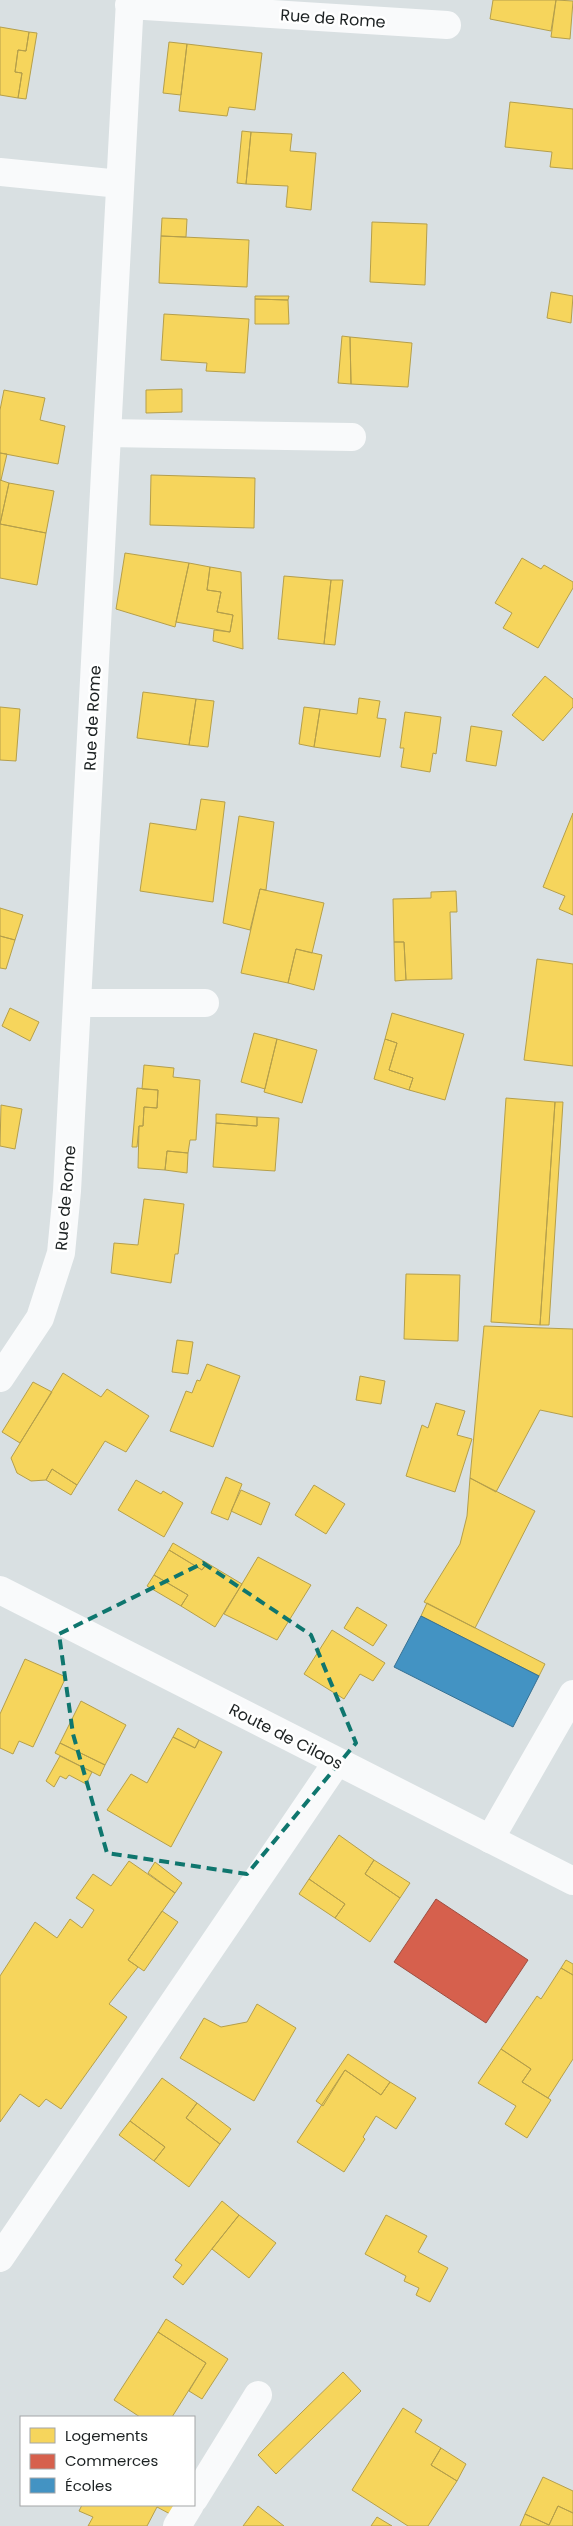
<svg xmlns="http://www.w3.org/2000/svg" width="573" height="2526" viewBox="0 0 573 2526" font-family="Poppins,sans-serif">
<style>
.homes{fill:#f6d55c;stroke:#b59f4b}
.shops{fill:#d6604d;stroke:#9e4d40}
.schools{fill:#4393c3;stroke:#377193}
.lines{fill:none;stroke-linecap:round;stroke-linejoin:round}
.minor{stroke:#f9fafb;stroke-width:28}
.secondary{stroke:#f9fafb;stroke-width:28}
.marked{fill:none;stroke:#0f766e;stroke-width:4;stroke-dasharray:10 6;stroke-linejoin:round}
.labels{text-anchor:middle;stroke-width:5;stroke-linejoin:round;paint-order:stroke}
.street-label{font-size:16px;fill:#1c2122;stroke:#fff}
</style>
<rect width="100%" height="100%" fill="#d9e0e2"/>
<path class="homes" d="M493 0H556L551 31 490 19Z
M556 0 573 1 570 39 551 37Z
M0 27 29 32 26 51 18 50 15 72 22 73 18 98 0 95Z
M29 32 37 33 26 99 18 98 22 73 15 72 18 50 26 51Z
M169 42 187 44 181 95 163 93Z
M187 44 262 53 255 110 229 107 227 116 179 111Z
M510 102 573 109V169L550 167 552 152 505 147Z
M242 131 251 132 246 184 237 183Z
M251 132 292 134 290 151 316 153 311 210 286 207 288 186 246 184Z
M162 218 187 219 186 237 161 236Z
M372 222 427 224 425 285 370 282Z
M161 236 249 240 247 287 159 283Z
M551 292 573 296 571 323 547 318Z
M255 296H289L288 300 255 299Z
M255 299 288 300 289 324H255Z
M164 314 249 319 245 373 206 371 207 363 161 360Z
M342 336 350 337 351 384 338 383Z
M350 337 412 343 408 387 351 384Z
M182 389V412L146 413V390Z
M4 390 45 398 40 420 65 426 58 464 0 453V410Z
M0 453 7 454 1 480H0Z
M151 475 255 478 254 528 150 525Z
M0 480 9 483 0 524 46 533 37 585 0 578Z
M9 483 54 491 46 533 0 524Z
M125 553 189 563 175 627 116 609Z
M522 558 541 569 544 565 573 582V588L538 648 503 628 512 613 495 603Z
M189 563 210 567 207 590 221 592 217 612 233 615 230 632 176 622Z
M210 567 241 572 243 649 213 641 214 630 230 632 233 615 217 612 221 592 207 590Z
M284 576 331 580 324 644 278 639Z
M331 580H343L335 645 324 644Z
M545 676 573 699V707L543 741 512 715Z
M143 692 196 699 189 745 137 738Z
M359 698 380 701 377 718 386 719 380 757 314 747 320 709 357 714Z
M196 699 214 701 208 747 189 745Z
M0 707 20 709 16 761 0 760Z
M304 707 320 709 314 747 299 744Z
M405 712 441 717 436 754 433 753 430 772 401 767 404 748H400Z
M471 726 502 731 496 766 466 761Z
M201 799 225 802 213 902 140 891 150 823 196 830Z
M573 813V915L559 909 565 896 543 887Z
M239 816 274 822 266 890 260 889 250 930 223 923Z
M260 889 324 903 312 953 296 949 288 983 241 973Z
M456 891 457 912H450L452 979 406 980 404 942H394L393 899 431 898V892Z
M0 908 23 915 15 940 0 936Z
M0 936 15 940 6 969 0 968Z
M394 942H404L406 980 395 981Z
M296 949 322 955 314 990 288 983Z
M537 959 573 964V1066L524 1060Z
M10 1008 39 1022 30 1041 2 1026Z
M392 1013 464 1034 445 1100 409 1090 413 1078 389 1070 397 1043 385 1039Z
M254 1033 277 1039 265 1089 241 1082Z
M277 1039 317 1050 302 1103 264 1092Z
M385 1039 397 1043 389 1070 413 1078 409 1090 374 1079Z
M144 1065 174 1068 173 1077 200 1080 196 1140H190L188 1153 167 1151 165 1170 138 1168 139 1126H143L144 1107 157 1108 158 1090 142 1089Z
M137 1088 158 1090 157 1108 144 1107 143 1126H139L137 1147H132Z
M506 1098 555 1102 540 1325 491 1322Z
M555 1102H563L549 1325H540Z
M1 1105 22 1109 15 1149 0 1146Z
M216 1114 257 1117V1126L216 1123Z
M257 1117 279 1118 275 1171 213 1167 216 1123 257 1126Z
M167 1151 188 1153 187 1173 165 1170Z
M144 1199 184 1204 178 1254H175L171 1283 111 1273 114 1243 138 1245Z
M406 1274 460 1275 458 1341 404 1339Z
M484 1326 573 1329V1417L540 1410 496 1492 470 1478Z
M177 1340 193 1342 188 1374 172 1372Z
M207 1364 240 1376 213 1447 170 1431 186 1391 192 1393 197 1380 200 1381Z
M63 1373 101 1397 107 1389 149 1416 126 1452 105 1441 77 1485 52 1469 46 1480 31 1481 17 1473 11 1458Z
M360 1376 385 1381 381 1404 356 1400Z
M33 1382 52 1392 20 1443 2 1432Z
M436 1403 465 1411 457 1435 472 1439 455 1492 406 1476 422 1425 428 1428Z
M52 1469 77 1485 71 1495 46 1480Z
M226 1477 242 1484 228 1520 211 1513Z
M470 1478 535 1511 475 1628 424 1602 460 1544 467 1516Z
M136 1480 161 1494 163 1491 183 1503 164 1537 118 1510Z
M314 1485 345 1504 326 1534 295 1515Z
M241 1490 270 1503 261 1525 231 1511Z
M173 1543 207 1563 202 1570 169 1550Z
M169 1550 202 1570 207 1563 242 1584 215 1627 181 1606 188 1595 154 1575Z
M258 1557 311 1585 277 1640 224 1614Z
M154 1575 188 1595 181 1606 147 1586Z
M427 1603 545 1664 539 1676 421 1616Z
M357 1607 387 1625 373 1646 344 1628Z
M332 1630 385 1663 373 1681 360 1674 344 1699 304 1674Z
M25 1659 66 1677 33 1747 19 1741 13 1754 0 1748V1714Z
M81 1701 126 1725 105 1765 60 1743Z
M178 1728 199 1740 195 1748 173 1737Z
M173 1737 195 1748 199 1740 222 1752 171 1847 107 1810 131 1774 147 1783Z
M60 1743 105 1765 100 1776 55 1753Z
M60 1756 92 1772 86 1784 69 1775 66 1779 60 1776 54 1787 46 1781Z
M339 1835 374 1860 365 1874 400 1898 370 1942 335 1918 345 1904 309 1879Z
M374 1860 410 1883 400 1898 365 1874Z
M129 1861 175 1893 128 1960 138 1967 109 2004 127 2017 61 2109 46 2099 39 2107 20 2094 0 2122V1976L35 1922 57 1938 70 1919 82 1928 94 1910 76 1898 93 1874 111 1886Z
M155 1862 182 1883 175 1893 148 1873Z
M309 1879 345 1904 335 1918 299 1894Z
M162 1911 178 1922 144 1971 128 1960Z
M566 1960 573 1964V1975L561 1968Z
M561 1968 573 1975V2059L548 2098 522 2082 531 2069 501 2049 537 1996 541 1999Z
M257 2004 296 2028 254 2101 180 2058 204 2018 221 2027 247 2022Z
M501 2049 531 2069 522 2082 551 2100 527 2138 505 2124 516 2106 478 2083Z
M348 2054 390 2082 381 2095 345 2070 323 2106 316 2101Z
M345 2070 381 2095 390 2082 416 2098 396 2129 376 2116 363 2137 365 2139 344 2172 297 2142Z
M162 2078 197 2103 186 2118 220 2144 189 2187 154 2161 165 2147 130 2121Z
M197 2103 231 2129 220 2144 186 2118Z
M130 2121 165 2147 154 2161 119 2135Z
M222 2201 239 2215 183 2285 173 2277 182 2265 175 2260Z
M239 2215 276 2243 249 2278 212 2249Z
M386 2215 427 2236 418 2252 448 2268 430 2302 416 2295 419 2288 404 2281 406 2276 365 2254Z
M166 2319 228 2359 202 2399 189 2391 206 2363 158 2332Z
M158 2332 206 2363 172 2417H140L114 2400Z
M343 2372 361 2391 276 2474 258 2455Z
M403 2408 422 2420 415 2432 441 2448 431 2465 457 2481 428 2526H408L352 2490Z
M441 2448 466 2464 457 2481 431 2465Z
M543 2477 573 2491V2513L558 2506 549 2525 525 2514Z
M82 2505H177L172 2515 157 2507 147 2526H88L93 2517 79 2511Z
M258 2506 284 2526H243Z
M558 2506 573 2513V2526H520L525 2514 549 2525Z
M377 2517 392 2526H371Z"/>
<path class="shops" d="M436 1899 528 1960 486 2023 394 1962Z"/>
<path class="schools" d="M421 1616 539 1676 513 1727 394 1667Z"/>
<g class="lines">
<path class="minor" d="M129 5 447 25
M0 172 120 184
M107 433 352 437
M77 1003H205
M0 1378 40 1318 61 1253 67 1191 130 0
M490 1839 573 1694
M0 2258 337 1762
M194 2499 258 2395
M177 2526 190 2505"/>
<path class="secondary" d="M0 1590 573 1881"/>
</g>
<path class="marked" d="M203 1563 311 1635 356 1743 247 1874 107 1853 73 1734 59 1634Z"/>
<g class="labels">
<g class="street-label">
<text transform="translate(333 18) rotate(4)" y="6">Rue de Rome</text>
<text transform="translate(92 718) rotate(-87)" y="6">Rue de Rome</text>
<text transform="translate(65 1198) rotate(-85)" y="6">Rue de Rome</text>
<text transform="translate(286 1736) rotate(27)" y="6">Route de Cilaos</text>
</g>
</g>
<rect x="20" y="2416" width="175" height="90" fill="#ffffff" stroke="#a4a6a7"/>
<rect x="30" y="2428" width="25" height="15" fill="#f6d55c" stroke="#a4a6a7"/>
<text x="65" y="2441" font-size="15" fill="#1c2122">Logements</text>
<rect x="30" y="2454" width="25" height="15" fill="#d6604d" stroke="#a4a6a7"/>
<text x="65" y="2466" font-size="15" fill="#1c2122">Commerces</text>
<rect x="30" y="2478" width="25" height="15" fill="#4393c3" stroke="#a4a6a7"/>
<text x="65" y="2491" font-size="15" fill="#1c2122">Écoles</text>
</svg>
